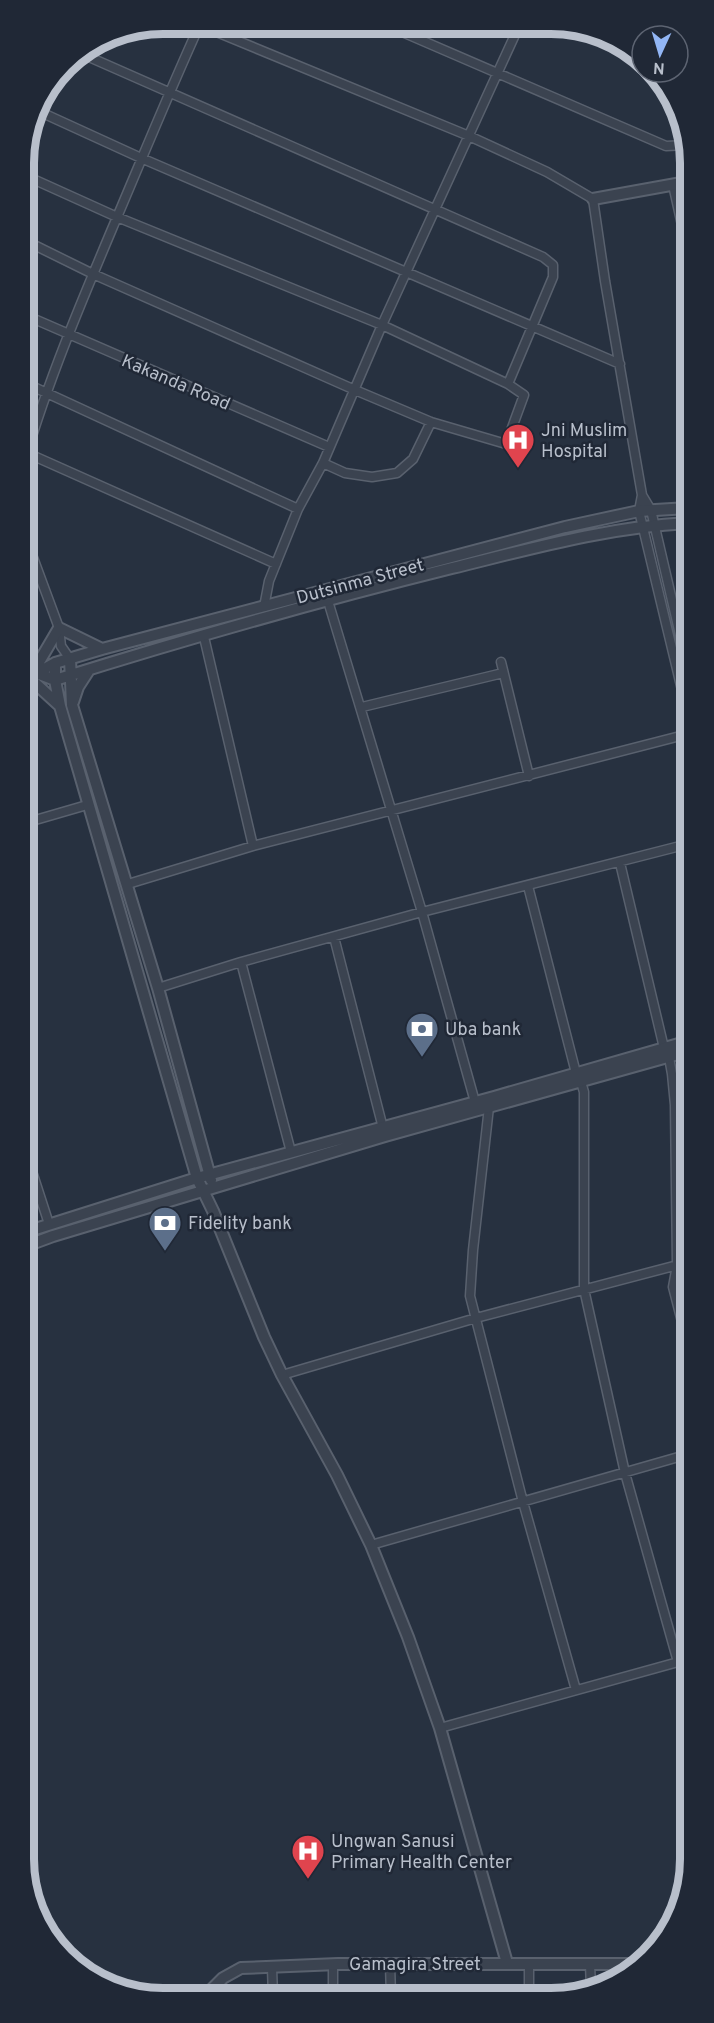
<svg xmlns="http://www.w3.org/2000/svg" width="714" height="2023" viewBox="0 0 714 2023" font-family="Overpass,sans-serif">
<style>
.lines{fill:none;stroke-linecap:round;stroke-linejoin:round}
.minor-casing{stroke:#59616e;stroke-width:11}
.tertiary-casing{stroke:#59616e;stroke-width:14}
.minor{stroke:#3b4350;stroke-width:8}
.tertiary{stroke:#3b4350;stroke-width:10}
.labels{text-anchor:middle;stroke-width:5;stroke-linejoin:round;paint-order:stroke}
.street-label{font-size:18px;fill:#b8bfcb;stroke:#202836}
.poi-label{font-size:18px;fill:#b8bfcb;stroke:#202836;text-anchor:start}
.rim{fill:none;stroke:#b8bfcb;stroke-width:8}
</style>
<rect width="100%" height="100%" fill="#273140"/>
<g class="lines">
<g class="minor-casing">
<path id="minor" d="M197 24 469 136 547 172 593 199 605 281 642 495 639 511 688 715
M386 25 666 146 687 145
M36 110 141 158 620 364
M24 175 117 217 382 325 508 384
M673 185 687 247
M24 240 93 274 355 390 431 422 506 444 524 395 508 384 553 277V265L543 257 80 53
M25 315 329 447
M25 383 298 509
M27 453 276 564
M25 459C48 381 80 305 112 229 141 161 169 92 200 24
M323 463 345 473 372 477 397 473 413 459 431 422
M642 495 651 510 688 669
M25 536 59 628 61 646 70 659
M328 601 422 912 475 1102
M264 607 269 581 298 509 323 463 382 325 519 26
M204 637 253 846
M501 662 529 776
M362 707 503 673
M25 823 87 805
M620 863 664 1048
M128 884 253 846 688 734
M528 886 576 1073
M334 937 383 1128
M241 962 291 1152
M158 988 241 962 422 912 688 844
M669 1057 672 1074 675 1105 677 1265 673 1287 689 1349
M581 1082 584 1092V1289L625 1473 678 1662
M489 1107 473 1250 470 1296 523 1502 576 1690
M26 1153 49 1224
M282 1375 476 1318 689 1262
M371 1545 689 1454
M440 1728 689 1659
M390 1964 391 1996
M590 1964 591 1989
M529 1965V1996
M272 1968 273 1996
M333 1996V1964"/>
</g>
<g class="tertiary-casing">
<path id="tertiary" d="M593 199 687 182
M70 659 72 705 158 988 211 1180
M55 663V680L60 706 197 1178 213 1211 264 1337 282 1375 337 1475 371 1545 408 1637 440 1728 507 1963
M37 673 55 680C186 639 319 601 452 568 530 549 607 527 688 523
M25 674 37 673 55 663 102 649 565 527 639 511 688 508
M25 674 39 662 59 628 102 649
M25 674 60 706
M73 702 78 687 89 670
M26 1232 197 1178 494 1097 689 1041
M26 1246 53 1236 385 1136 689 1051
M209 1996 213 1988 223 1978 241 1968 338 1964H634"/>
</g>
<use href="#minor" class="minor"/>
<use href="#tertiary" class="tertiary"/>
</g>
<defs>
<g id="hospital-pin" transform="scale(1.725)"><path d="M0 17L-7.5 6A9.5 9.5 0 1 1 7.5 6Z" fill="#e0444e" stroke="#202836"/><path d="M-5-5h3v3.5h4V-5h3V5h-3V1.5h-4V5h-3Z" fill="#fff"/></g>
<g id="bank-pin" transform="scale(1.725)"><path d="M0 17L-7.5 6A9.5 9.5 0 1 1 7.5 6Z" fill="#5c6f8a" stroke="#202836"/><path d="M-6-4H6V4H-6ZM0-2.3a2.3 2.3 0 1 0 0 4.6a2.3 2.3 0 1 0 0-4.6Z" fill="#fff"/></g>
</defs>
<g fill-rule="evenodd">
<use href="#hospital-pin" x="518" y="440"/>
<use href="#bank-pin" x="422" y="1029"/>
<use href="#bank-pin" x="165" y="1223"/>
<use href="#hospital-pin" x="308" y="1851"/>
</g>
<g class="labels">
<g class="street-label">
<text transform="translate(176 382) rotate(23)" y="6">Kakanda Road</text>
<text transform="translate(360 581) rotate(-15)" y="6">Dutsinma Street</text>
<text x="415" y="1970">Gamagira Street</text>
</g>
<g class="poi-label">
<text x="541" y="436">Jni Muslim<tspan x="541" dy="21">Hospital</tspan></text>
<text x="445" y="1035">Uba bank</text>
<text x="188" y="1229">Fidelity bank</text>
<text x="331" y="1847">Ungwan Sanusi<tspan x="331" dy="21">Primary Health Center</tspan></text>
</g>
</g>
<path d="M0 0H714V2023H0ZM163 34H551A129 129 0 0 1 680 163V1859A129 129 0 0 1 551 1988H163A129 129 0 0 1 34 1859V163A129 129 0 0 1 163 34Z" fill="#202836" fill-rule="evenodd"/>
<path class="rim" d="M163 34H551A129 129 0 0 1 680 163V1859A129 129 0 0 1 551 1988H163A129 129 0 0 1 34 1859V163A129 129 0 0 1 163 34Z"/>
<g transform="translate(660 54) rotate(184)"><circle r="28" fill="#202836" stroke="#5d6472" stroke-width="1.5"/>
<path d="M0-4.5L10 22L0 15L-10 22Z" fill="#92b6f5"/>
<text y="-9" font-size="16" font-weight="bold" text-anchor="middle" fill="#b8bfcb">N</text>
</g>
</svg>
